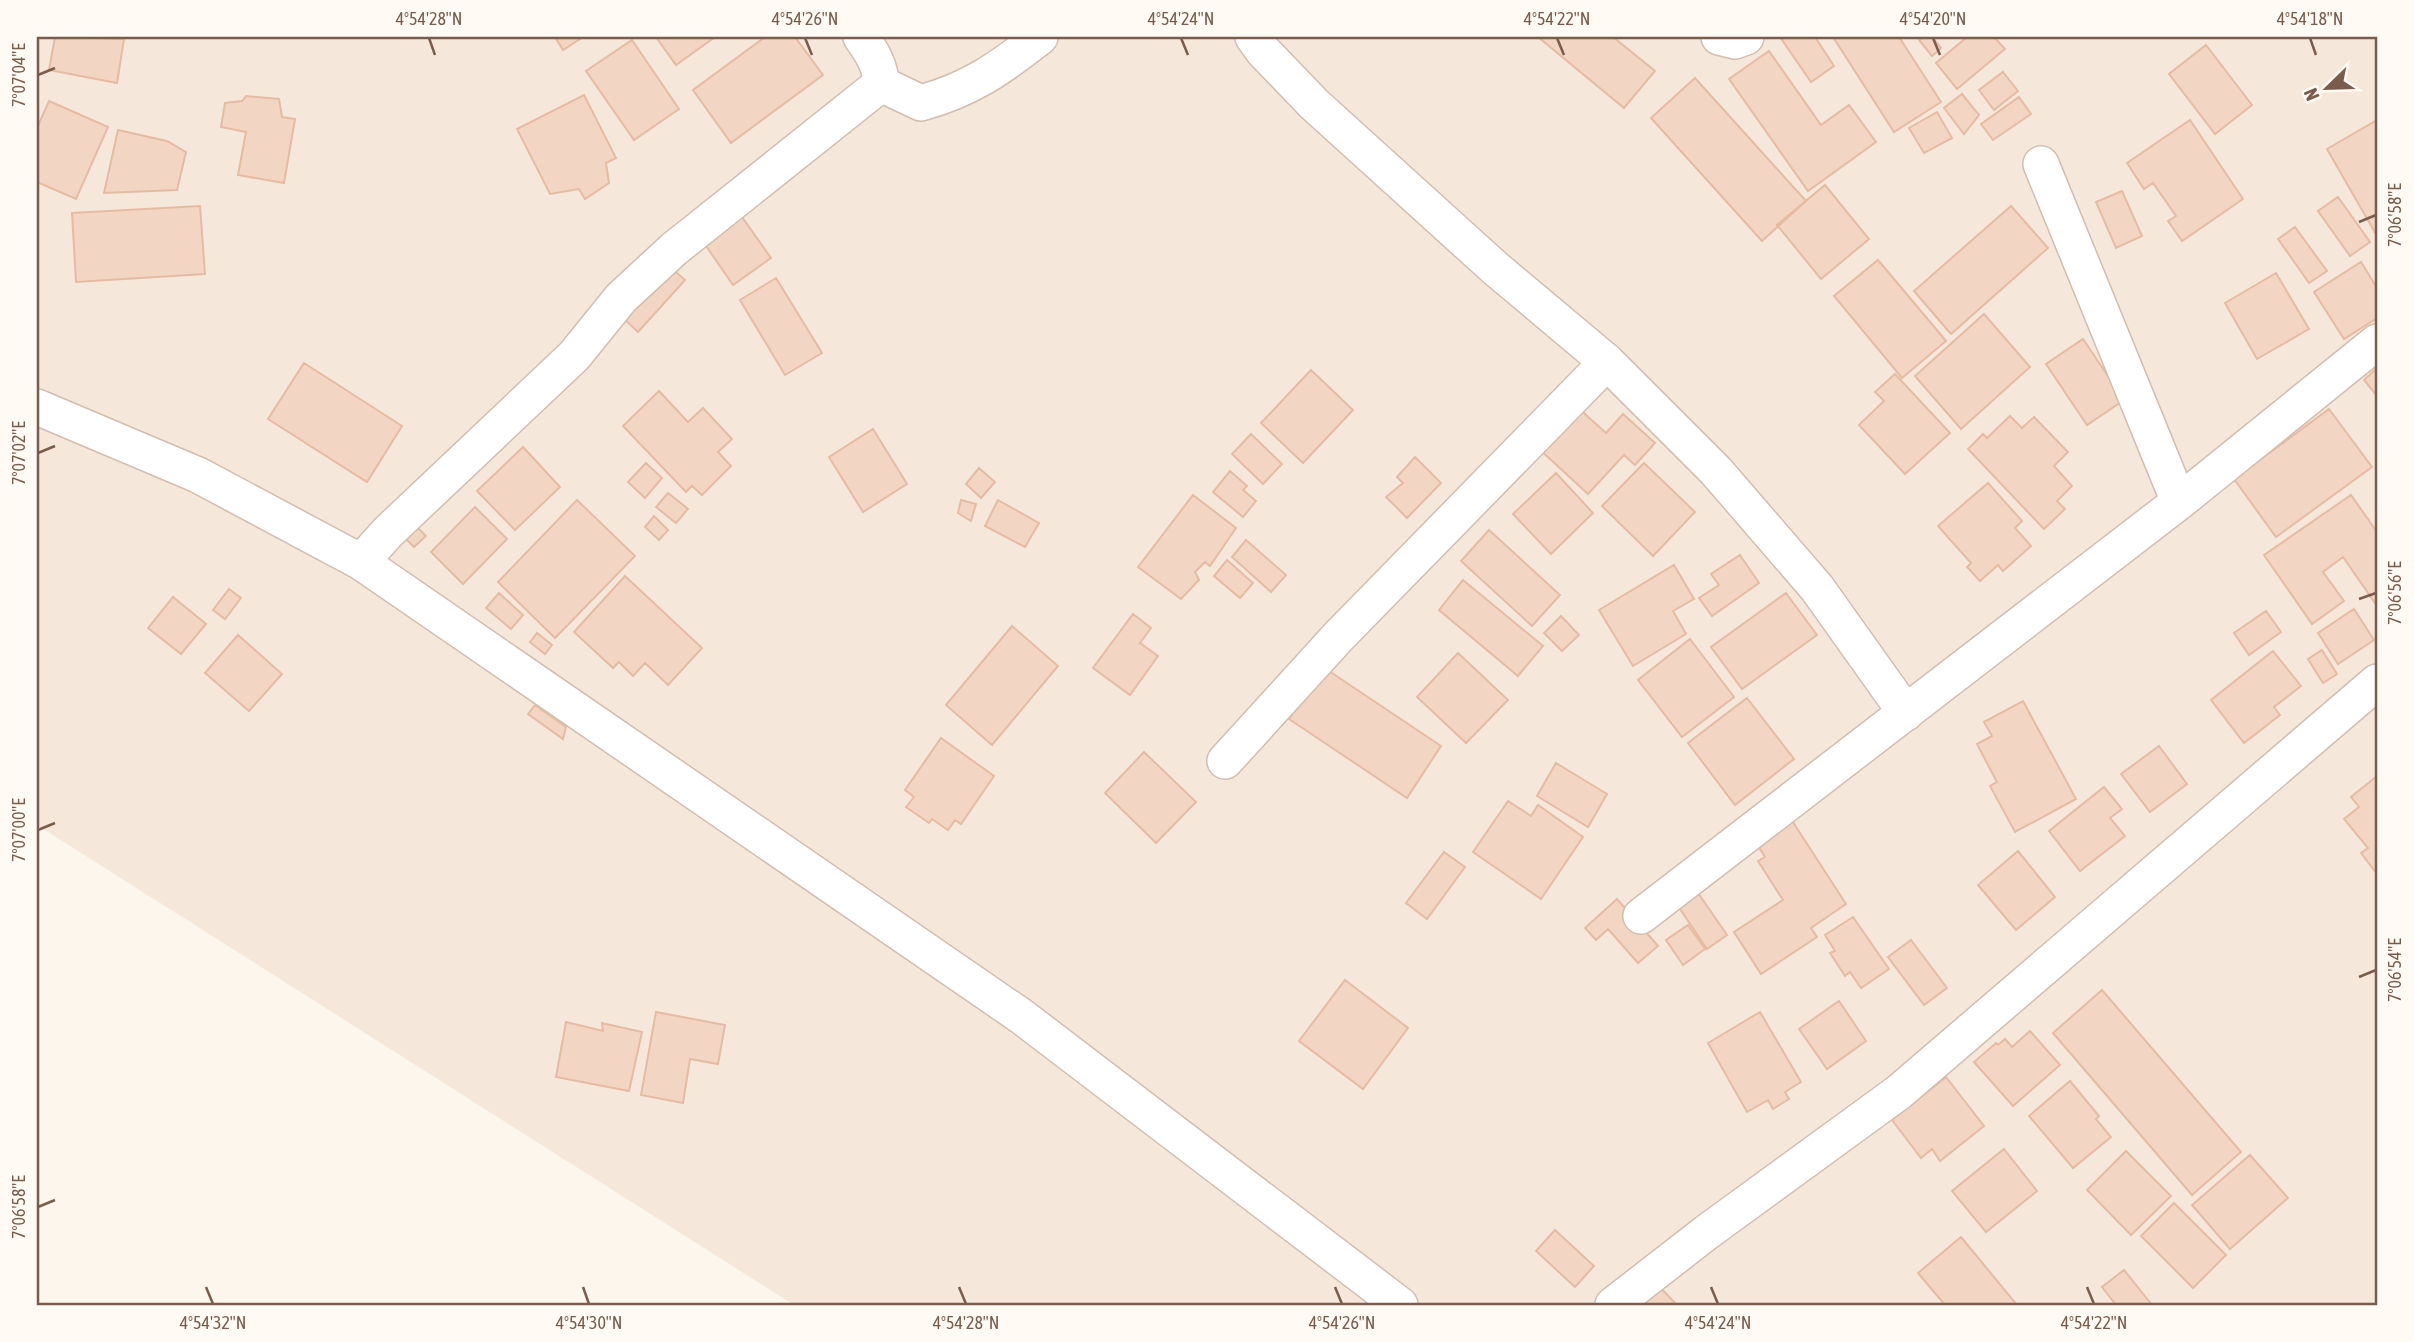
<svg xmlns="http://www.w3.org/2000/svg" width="2414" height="1342" viewBox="0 0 2414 1342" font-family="'Asap Condensed',sans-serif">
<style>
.residential{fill:#f5e8da}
.building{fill:#f3d5c3;stroke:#e6bba3;stroke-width:2}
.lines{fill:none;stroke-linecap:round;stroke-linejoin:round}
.street-casing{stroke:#d1beb0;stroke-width:38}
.street{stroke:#fff;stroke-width:35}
.ticks{fill:none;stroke:#7a5c4d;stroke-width:2.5}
.neatline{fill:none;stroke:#7a5c4d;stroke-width:2.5}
.ticks-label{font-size:18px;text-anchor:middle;fill:#7a5c4d}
</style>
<rect width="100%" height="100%" fill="#fdf6ec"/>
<path class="residential" d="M37 37H2377V1305H794L37 825Z"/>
<path class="building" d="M55 37 124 39 117 83 49 70Z
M555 37H583L563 50Z
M656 37H715L676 65Z
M765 37H795L823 75 731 143 693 90Z
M1538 37H1613L1655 71 1624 108Z
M1780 37H1815L1834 66 1811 82Z
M1833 37H1899L1941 102 1894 132Z
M1924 37H1932L1941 48 1932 56 1919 40Z
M1967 37H1994L2005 49 1957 89 1936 63Z
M632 40 679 109 634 140 586 71Z
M2206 45 2252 105 2215 134 2169 74Z
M1769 51 1821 125 1849 105 1876 142 1808 191 1729 79Z
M2003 72 2018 91 1994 110 1979 90Z
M1695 78 1806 201 1762 241 1651 118Z
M1962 94 1979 115 1964 134 1944 108Z
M584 95 616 158 606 163 609 183 585 199 579 189 550 194 517 129Z
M246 96 279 99 282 117 295 119 284 183 238 175 246 132 221 127 225 103 242 101Z
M2019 97 2031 114 1993 140 1981 124Z
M49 101 108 127 76 199 37 182V128Z
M1937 112 1952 138 1924 153 1909 128Z
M2190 120 2243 199 2182 241 2168 221 2176 216 2153 183 2144 189 2127 163Z
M2377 120V236L2327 149Z
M118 130 167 141 186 152 177 190 104 193Z
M1825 185 1869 239 1821 279 1777 225Z
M2122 191 2142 236 2116 248 2096 202Z
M2338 197 2370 242 2350 256 2318 211Z
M200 206 205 274 76 282 72 213Z
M2011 206 2048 248 1951 334 1914 291Z
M742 217 771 258 733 285 704 243Z
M2295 227 2327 271 2309 283 2278 239Z
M1878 260 1946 341 1902 378 1834 296Z
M2361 262 2377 288V318L2344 339 2314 292Z
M668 265 685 280 638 332 622 317Z
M2276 273 2309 329 2257 359 2225 303Z
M776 278 822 353 785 375 740 300Z
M1984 314 2030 367 1961 429 1915 376Z
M2083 339 2124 400 2087 425 2046 364Z
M304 363 402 426 367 482 268 419Z
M2377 368V396L2364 380Z
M1311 370 1353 410 1303 463 1261 423Z
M1895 374 1950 433 1905 474 1859 425 1884 401 1875 392Z
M659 391 688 422 703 408 732 439 718 452 731 466 702 495 692 486 686 492 623 426Z
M1576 406 1606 433 1623 414 1655 443 1635 465 1624 455 1588 494 1538 448Z
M2329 409 2372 467 2276 537 2234 479Z
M2010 416 2022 428 2034 417 2068 452 2054 466 2072 486 2057 501 2065 509 2044 529 1968 449 1983 434 1987 438Z
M873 429 907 484 863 512 829 457Z
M1251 434 1282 464 1263 484 1232 454Z
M523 447 560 487 515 530 477 491Z
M1415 457 1441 483 1407 518 1386 497 1403 483 1397 477Z
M646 463 662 478 645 498 628 482Z
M1644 463 1695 512 1653 556 1602 506Z
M979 468 995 482 981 498 966 484Z
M1230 471 1247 486 1243 490 1256 501 1243 517 1213 492Z
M1556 473 1593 513 1551 554 1513 514Z
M1988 483 2022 521 2015 528 2031 546 2003 571 1998 565 1980 581 1967 567 1971 563 1938 526Z
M668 493 688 509 676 523 656 507Z
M1193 495 1236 528 1210 566 1205 562 1195 572 1199 580 1181 599 1138 567Z
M2351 495 2377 532V606L2343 557 2323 572 2344 601 2312 624 2264 555Z
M577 500 635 556 555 638 498 582Z
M961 500 976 504 971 521 958 513Z
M998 500 1039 523 1025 547 985 526Z
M475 507 507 539 463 584 431 552Z
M654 516 668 530 659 540 645 527Z
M414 524 426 536 414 547 402 535Z
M1489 530 1560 595 1532 626 1461 561Z
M1246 540 1286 575 1271 592 1232 557Z
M1740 555 1759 583 1712 616 1699 598 1719 585 1711 574Z
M1227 560 1253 583 1240 598 1214 576Z
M1674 565 1694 599 1673 611 1686 634 1633 666 1599 610Z
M625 576 702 648 668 685 645 663 633 676 619 662 613 668 574 632Z
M1463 580 1543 646 1518 676 1439 610Z
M229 589 241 598 225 619 213 610Z
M499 593 523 615 511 629 486 608Z
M1786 593 1817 635 1742 689 1711 647Z
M173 597 206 624 181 654 148 628Z
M2354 609 2374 640 2338 664 2318 633Z
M2266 611 2281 632 2249 655 2234 633Z
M1133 614 1151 628 1140 643 1158 656 1130 695 1093 668Z
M1561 616 1579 635 1562 651 1544 633Z
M1012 626 1058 666 992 745 946 705Z
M537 633 552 645 545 654 530 642Z
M238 635 282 674 249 711 205 673Z
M1690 639 1734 697 1682 737 1638 680Z
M2322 650 2337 674 2323 683 2308 659Z
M2273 651 2301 686 2274 707 2280 715 2244 743 2211 700Z
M1458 653 1508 700 1466 743 1417 697Z
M1323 667 1441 746 1407 798 1289 719Z
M1747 698 1794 759 1735 805 1688 743Z
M2023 701 2076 799 2015 832 1990 786 1997 782 1977 744 1992 736 1984 722Z
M535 705 566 727 563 739 528 714Z
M941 738 994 776 961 824 955 820 948 830 932 819 929 823 906 807 914 797 905 790Z
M2159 746 2187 784 2150 812 2121 774Z
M1144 752 1196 802 1156 843 1105 793Z
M1556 763 1607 794 1588 827 1537 796Z
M2377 776V874L2361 853 2368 848 2344 819 2359 807 2351 797Z
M2104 787 2122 809 2110 818 2125 836 2080 871 2049 831Z
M1508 801 1531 816 1538 805 1583 837 1541 899 1473 852Z
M1789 816 1846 904 1811 928 1817 937 1761 974 1734 932 1783 900 1758 861 1765 857 1754 839Z
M2018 851 2055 897 2016 930 1978 885Z
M1444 852 1465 867 1427 919 1406 903Z
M1694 887 1727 935 1707 949 1674 900Z
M1617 899 1658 946 1638 963 1608 929 1596 940 1585 928Z
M1853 917 1889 969 1861 988 1850 972 1845 976 1830 953 1835 951 1825 935Z
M1688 925 1705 949 1683 965 1666 940Z
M1911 940 1947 988 1924 1005 1888 957Z
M1345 980 1408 1028 1363 1089 1299 1041Z
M2102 990 2241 1152 2192 1195 2053 1033Z
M1839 1001 1866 1041 1827 1069 1799 1029Z
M656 1012 725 1025 718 1064 690 1059 683 1103 641 1095Z
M1760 1012 1801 1082 1785 1092 1789 1099 1773 1109 1768 1100 1747 1112 1708 1043Z
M566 1022 603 1031 602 1023 642 1032 629 1091 556 1077Z
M2030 1031 2060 1065 2013 1106 1974 1062 1996 1043 1998 1045 2005 1039 2012 1047Z
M1946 1077 1984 1126 1940 1161 1932 1149 1921 1158 1892 1120Z
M2070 1081 2099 1116 2096 1119 2111 1137 2073 1168 2029 1116Z
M2004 1149 2037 1191 1986 1232 1952 1191Z
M2126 1151 2171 1196 2131 1235 2087 1190Z
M2250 1155 2288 1198 2230 1249 2192 1205Z
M2174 1203 2226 1255 2193 1288 2141 1236Z
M1555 1230 1594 1266 1575 1287 1536 1251Z
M1961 1237 2017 1305H1945L1918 1273Z
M2124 1270 2152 1305H2116L2102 1287Z
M1652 1279 1677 1305H1627Z"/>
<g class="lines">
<g class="street-casing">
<path id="street" d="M861 37C871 51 881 66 881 84
M1253 37 1263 51 1314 104 1495 268 1607 362 1716 471 1817 588 1906 713
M1719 37 1735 41 1746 37
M881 84 921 103C971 89 999 69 1040 37
M2041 164 2179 502
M37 407 198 475 361 562 1021 1016 1400 1305
M361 562 388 532 574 356 621 298 674 249 881 84
M1225 761 1338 637 1607 362
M1641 916 2179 502 2377 342
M1613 1305 1707 1232 1899 1092 2377 682"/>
</g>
<use href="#street" class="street"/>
</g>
<path class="ticks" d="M429 38 435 55M805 38 812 55M1181 38 1188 55M1557 38 1564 55M1933 38 1940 55M2310 38 2316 55M38 75 55 68M2359 222 2376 215M38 453 55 446M2359 599 2376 593M38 830 55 823M2359 977 2376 970M38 1207 55 1200M206 1287 213 1304M583 1287 589 1304M959 1287 966 1304M1335 1287 1342 1304M1711 1287 1718 1304M2087 1287 2094 1304"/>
<rect width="2414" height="1342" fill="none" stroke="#fffaf3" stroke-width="77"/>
<g transform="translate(2327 88) rotate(247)" stroke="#fffaf3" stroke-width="5" paint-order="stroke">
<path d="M0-5L12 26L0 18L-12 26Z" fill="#7a5c4d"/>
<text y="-10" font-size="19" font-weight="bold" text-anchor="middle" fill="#7a5c4d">N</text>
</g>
<rect x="38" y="38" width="2338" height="1266" class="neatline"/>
<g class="ticks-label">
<text x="429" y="25">4°54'28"N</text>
<text x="805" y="25">4°54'26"N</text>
<text x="1181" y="25">4°54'24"N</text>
<text x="1557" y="25">4°54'22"N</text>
<text x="1933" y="25">4°54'20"N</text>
<text x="2310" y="25">4°54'18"N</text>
<text transform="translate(19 75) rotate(-90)" y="6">7°07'04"E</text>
<text transform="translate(2395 215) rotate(-90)" y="6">7°06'58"E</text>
<text transform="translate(19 453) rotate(-90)" y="6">7°07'02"E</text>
<text transform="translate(2395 593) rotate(-90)" y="6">7°06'56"E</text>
<text transform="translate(19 830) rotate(-90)" y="6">7°07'00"E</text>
<text transform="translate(2395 970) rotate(-90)" y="6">7°06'54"E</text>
<text transform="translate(19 1207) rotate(-90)" y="6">7°06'58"E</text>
<text x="213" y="1329">4°54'32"N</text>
<text x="589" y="1329">4°54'30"N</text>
<text x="966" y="1329">4°54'28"N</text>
<text x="1342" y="1329">4°54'26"N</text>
<text x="1718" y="1329">4°54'24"N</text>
<text x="2094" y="1329">4°54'22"N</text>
</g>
</svg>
